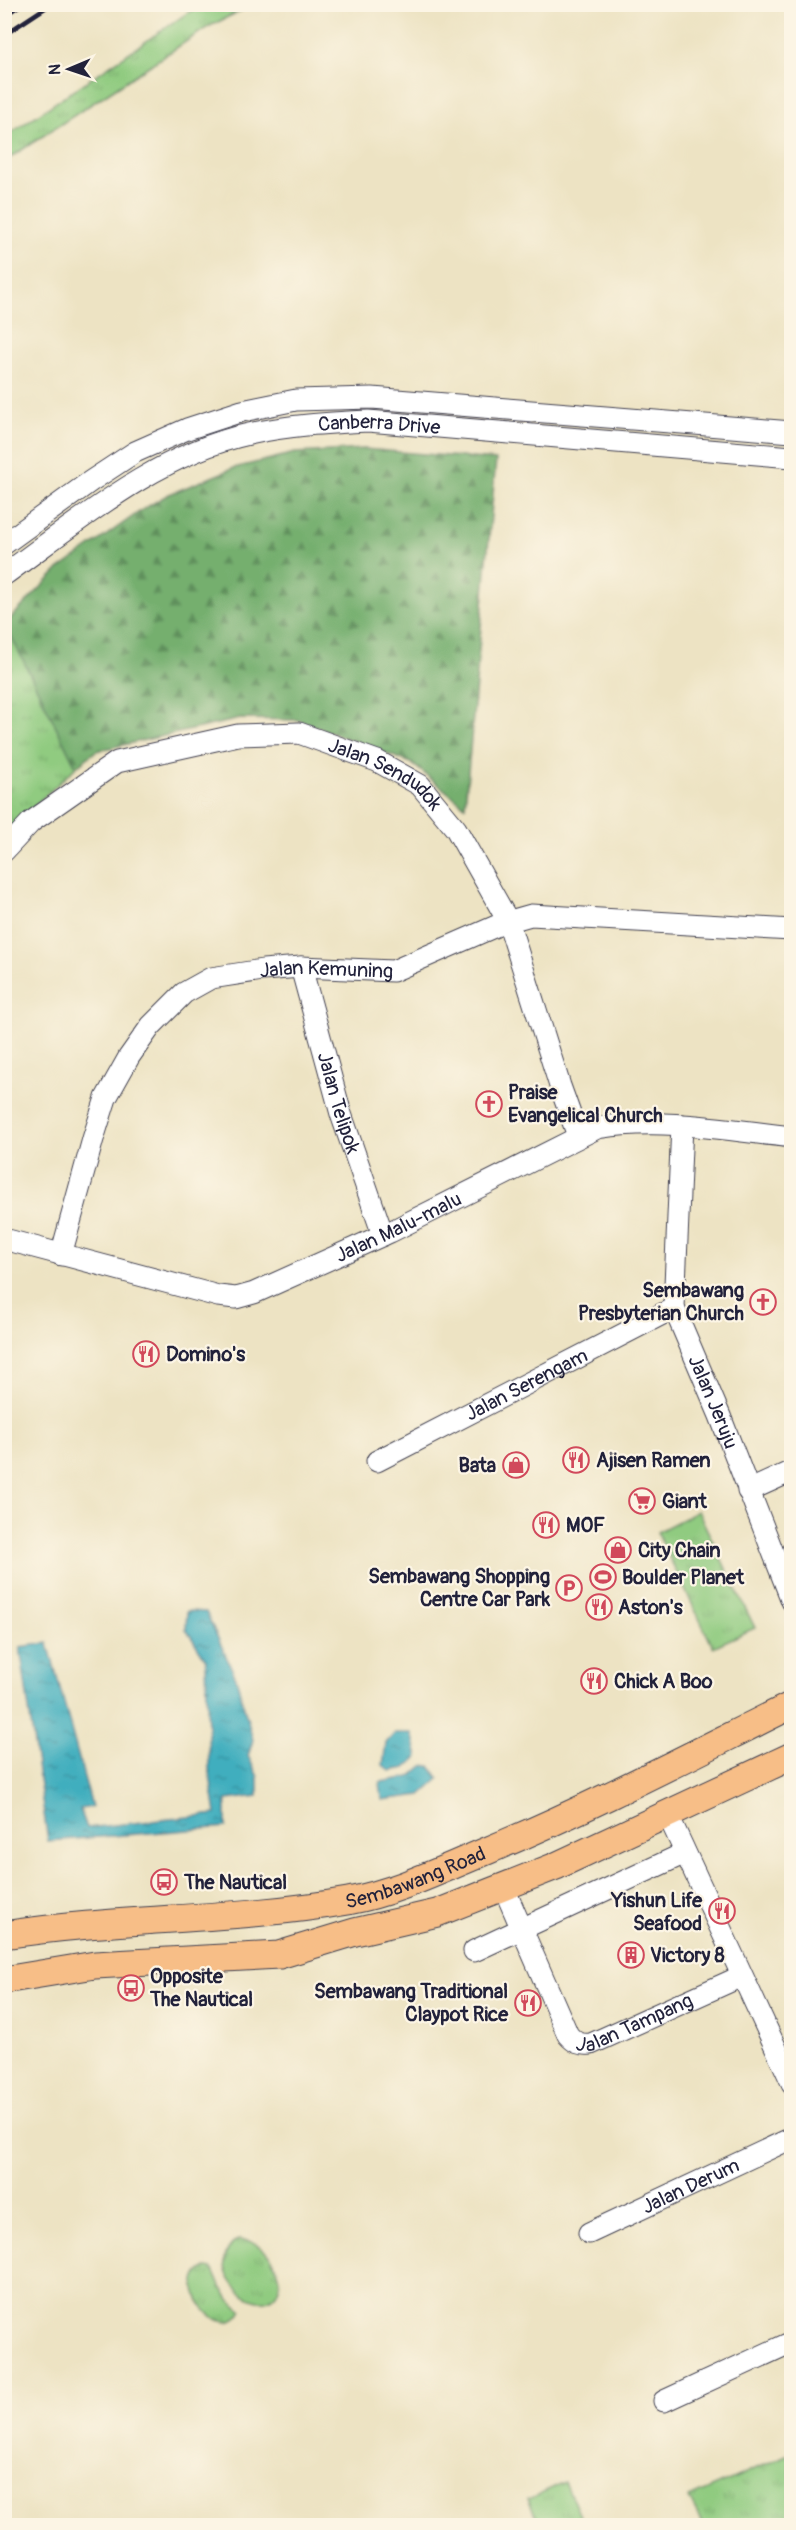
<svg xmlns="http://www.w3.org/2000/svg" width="796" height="2530" viewBox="0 0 796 2530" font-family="Pangolin,sans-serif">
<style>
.forest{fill:url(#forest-firs);stroke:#4b6854;stroke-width:1.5}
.park{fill:url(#park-tufts);stroke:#59765e;stroke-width:1.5}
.water{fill:url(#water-ripples);stroke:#31687c;stroke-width:1.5}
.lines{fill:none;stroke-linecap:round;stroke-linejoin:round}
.minor-casing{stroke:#403f4f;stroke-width:23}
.major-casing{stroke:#403f4f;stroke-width:29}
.minor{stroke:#fff;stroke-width:21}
.major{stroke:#f7be87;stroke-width:27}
.rail{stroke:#22223b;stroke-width:4.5}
.labels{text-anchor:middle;stroke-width:4.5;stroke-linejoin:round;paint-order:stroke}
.street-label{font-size:20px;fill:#22223b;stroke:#fcf5e5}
.poi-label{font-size:20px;font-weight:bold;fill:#22223b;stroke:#fcf5e5;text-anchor:start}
</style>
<defs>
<pattern id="forest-firs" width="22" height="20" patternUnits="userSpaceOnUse" patternTransform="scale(1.5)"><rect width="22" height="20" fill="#74af6e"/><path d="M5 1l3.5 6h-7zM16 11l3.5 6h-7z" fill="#5f8e5c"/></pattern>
<pattern id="park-tufts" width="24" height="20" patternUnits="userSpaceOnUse" patternTransform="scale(1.5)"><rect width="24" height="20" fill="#90cb80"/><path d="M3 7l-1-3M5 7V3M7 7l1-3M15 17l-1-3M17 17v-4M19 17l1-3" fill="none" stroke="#7cae70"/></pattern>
<pattern id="water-ripples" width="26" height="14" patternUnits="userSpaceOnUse" patternTransform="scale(1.5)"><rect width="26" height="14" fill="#40aebe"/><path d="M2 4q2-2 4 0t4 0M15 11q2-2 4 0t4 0" fill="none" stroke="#358d9c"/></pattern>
</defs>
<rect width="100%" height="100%" fill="#fcf5e5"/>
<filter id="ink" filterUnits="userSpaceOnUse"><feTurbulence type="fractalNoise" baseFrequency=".0167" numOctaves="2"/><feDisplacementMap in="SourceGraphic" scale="12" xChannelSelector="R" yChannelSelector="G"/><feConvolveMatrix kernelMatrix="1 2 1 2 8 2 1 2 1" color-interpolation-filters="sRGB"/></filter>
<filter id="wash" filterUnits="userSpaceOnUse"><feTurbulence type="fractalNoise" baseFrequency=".008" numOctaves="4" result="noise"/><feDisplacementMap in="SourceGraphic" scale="24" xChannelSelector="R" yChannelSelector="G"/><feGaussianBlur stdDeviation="1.35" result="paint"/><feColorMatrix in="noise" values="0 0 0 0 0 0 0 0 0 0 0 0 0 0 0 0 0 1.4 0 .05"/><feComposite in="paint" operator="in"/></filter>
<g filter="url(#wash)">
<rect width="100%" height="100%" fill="#ede3c3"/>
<path class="forest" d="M364 449 496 460 465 806 411 763 299 720 240 719 96 751 76 767 5 624 59 569 142 510 167 495 234 468 295 453Z"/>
<path class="park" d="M205 4 252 5 208 27 5 161V137L189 12Z
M5 624 76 767 5 833 4 625Z
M698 1511 755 1628 713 1647 657 1532Z
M238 2240C243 2241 248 2241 252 2242 268 2248 289 2279 275 2295 254 2320 200 2264 238 2240Z
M207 2267 212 2268C218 2284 227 2300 242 2310 224 2348 171 2283 207 2267Z
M791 2453V2525H703L689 2498Z
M565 2482 581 2518 565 2525H540L528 2499Z"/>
<path class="water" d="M187 1611 206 1612 236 1678 253 1740 248 1756 258 1777V1796L226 1800V1827L48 1841 20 1647 48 1643 92 1807 80 1809 87 1828 216 1814 209 1769 206 1660 186 1629Z
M395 1733H412L418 1757 406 1768 390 1771 383 1765 386 1743Z
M423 1766H430L439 1779 421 1795 382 1800 380 1782 410 1777Z"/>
</g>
<g filter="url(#ink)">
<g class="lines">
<g class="minor-casing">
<g id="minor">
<path d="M4 544 91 481 135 452 187 429 242 411 296 400 372 398 792 432"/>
<path id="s1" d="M4 575C79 521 157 454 249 434 289 425 328 423 368 421L792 457"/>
<path id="s2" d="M4 851 31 822 117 762 238 735 299 733 377 761 420 785 456 829 508 921 560 1086 578 1136"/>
<path id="s3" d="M301 967 341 1114 383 1235"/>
<path id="s4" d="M682 1125 674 1308 720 1416 792 1601"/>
<path id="s5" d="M4 1239 218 1296 236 1298 254 1293 390 1232 597 1128C661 1117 728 1130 792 1137"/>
<path id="s6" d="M61 1255 93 1139 106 1098 129 1057 151 1026 184 993 211 978 263 970 301 967 393 971 503 923 531 915 792 930"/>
<path id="s7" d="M377 1461 674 1308"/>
<path d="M748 1491 792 1471"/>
<path d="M668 1815 792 2083"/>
<path id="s8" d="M504 1888 568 2035C575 2043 580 2045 591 2044L742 1976"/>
<path d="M474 1951 685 1853"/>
<path id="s9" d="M589 2233 792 2138"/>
<path d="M664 2401 792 2342"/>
</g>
</g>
<g class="major-casing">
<g id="major">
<path id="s10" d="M4 1935C118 1917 234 1921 348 1901 397 1892 443 1869 489 1850 592 1807 691 1755 792 1705"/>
<path d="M4 1980 95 1965 279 1955 355 1932 437 1913 556 1866 792 1756"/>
</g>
</g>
<use href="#minor" class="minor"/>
<use href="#major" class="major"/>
<path class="rail" d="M4 16 22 4
M4 35 51 4"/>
</g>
</g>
<defs>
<g id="church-ring" transform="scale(1.35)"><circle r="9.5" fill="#fcf5e5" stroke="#d1495b" stroke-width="1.5"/><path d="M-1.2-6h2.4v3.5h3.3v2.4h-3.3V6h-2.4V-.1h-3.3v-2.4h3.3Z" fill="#d1495b"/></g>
<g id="restaurant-ring" transform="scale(1.35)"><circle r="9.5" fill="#fcf5e5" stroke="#d1495b" stroke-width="1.5"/><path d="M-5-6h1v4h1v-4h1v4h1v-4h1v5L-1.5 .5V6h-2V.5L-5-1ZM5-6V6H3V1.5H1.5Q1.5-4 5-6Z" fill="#d1495b"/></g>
<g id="shop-ring" transform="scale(1.35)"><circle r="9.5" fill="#fcf5e5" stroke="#d1495b" stroke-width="1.5"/><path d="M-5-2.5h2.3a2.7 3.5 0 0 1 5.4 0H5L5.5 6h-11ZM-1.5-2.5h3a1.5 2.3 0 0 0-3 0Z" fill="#d1495b"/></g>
<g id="supermarket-ring" transform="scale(1.35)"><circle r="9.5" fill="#fcf5e5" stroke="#d1495b" stroke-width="1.5"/><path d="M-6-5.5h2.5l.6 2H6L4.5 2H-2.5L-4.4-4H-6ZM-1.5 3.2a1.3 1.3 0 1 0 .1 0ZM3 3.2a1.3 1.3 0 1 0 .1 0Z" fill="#d1495b"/></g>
<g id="stadium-ring" transform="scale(1.35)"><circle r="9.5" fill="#fcf5e5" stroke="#d1495b" stroke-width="1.5"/><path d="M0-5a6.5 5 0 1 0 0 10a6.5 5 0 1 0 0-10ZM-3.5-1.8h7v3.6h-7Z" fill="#d1495b"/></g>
<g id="parking-ring" transform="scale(1.35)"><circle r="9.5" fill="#fcf5e5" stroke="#d1495b" stroke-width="1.5"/><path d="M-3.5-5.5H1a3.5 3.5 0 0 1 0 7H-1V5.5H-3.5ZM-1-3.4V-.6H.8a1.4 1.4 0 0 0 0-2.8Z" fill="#d1495b"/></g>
<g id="bus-ring" transform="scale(1.35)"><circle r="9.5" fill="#fcf5e5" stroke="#d1495b" stroke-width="1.5"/><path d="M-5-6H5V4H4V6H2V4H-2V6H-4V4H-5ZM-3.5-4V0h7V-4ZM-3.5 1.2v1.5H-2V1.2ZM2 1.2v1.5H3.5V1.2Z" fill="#d1495b"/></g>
<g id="building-ring" transform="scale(1.35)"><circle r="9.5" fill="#fcf5e5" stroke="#d1495b" stroke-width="1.5"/><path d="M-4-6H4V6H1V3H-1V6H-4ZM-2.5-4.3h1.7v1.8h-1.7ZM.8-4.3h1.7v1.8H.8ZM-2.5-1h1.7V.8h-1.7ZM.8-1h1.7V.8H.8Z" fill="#d1495b"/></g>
</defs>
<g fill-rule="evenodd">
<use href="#church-ring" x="489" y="1104"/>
<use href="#church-ring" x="763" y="1302"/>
<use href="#restaurant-ring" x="146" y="1354"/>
<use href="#restaurant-ring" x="576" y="1460"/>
<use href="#shop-ring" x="516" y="1465"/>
<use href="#supermarket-ring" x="642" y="1501"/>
<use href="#restaurant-ring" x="546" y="1525"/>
<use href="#shop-ring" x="618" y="1550"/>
<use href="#stadium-ring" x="603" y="1577"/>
<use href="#parking-ring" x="569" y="1588"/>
<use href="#restaurant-ring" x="599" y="1607"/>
<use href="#restaurant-ring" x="594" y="1681"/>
<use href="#bus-ring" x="164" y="1882"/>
<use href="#restaurant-ring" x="722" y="1911"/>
<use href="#building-ring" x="631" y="1955"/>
<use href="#bus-ring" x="131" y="1988"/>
<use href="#restaurant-ring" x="528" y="2003"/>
</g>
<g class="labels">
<g class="street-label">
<text dy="7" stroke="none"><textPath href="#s1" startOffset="416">Canberra Drive</textPath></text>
<text dy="7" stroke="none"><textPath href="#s2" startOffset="426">Jalan Sendudok</textPath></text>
<text dy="7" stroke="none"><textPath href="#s6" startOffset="442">Jalan Kemuning</textPath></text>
<text dy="7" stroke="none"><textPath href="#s3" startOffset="141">Jalan Telipok</textPath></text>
<text dy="7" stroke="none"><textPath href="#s5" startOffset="417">Jalan Malu-malu</textPath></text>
<text dy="7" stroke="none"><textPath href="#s7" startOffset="168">Jalan Serengam</textPath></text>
<text dy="7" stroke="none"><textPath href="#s4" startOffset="285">Jalan Jeruju</textPath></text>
<text dy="7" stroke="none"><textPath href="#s10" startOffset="417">Sembawang Road</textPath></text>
<text dy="7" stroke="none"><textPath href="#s8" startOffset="234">Jalan Tampang</textPath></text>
<text dy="7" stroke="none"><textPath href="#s9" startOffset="112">Jalan Derum</textPath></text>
</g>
<g class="poi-label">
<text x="508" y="1099">Praise<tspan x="508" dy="23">Evangelical Church</tspan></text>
<text x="744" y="1297" text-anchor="end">Sembawang<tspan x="744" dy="23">Presbyterian Church</tspan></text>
<text x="166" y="1361">Domino's</text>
<text x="596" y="1467">Ajisen Ramen</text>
<text x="496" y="1472" text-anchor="end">Bata</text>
<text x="662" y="1508">Giant</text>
<text x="566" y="1532">MOF</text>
<text x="638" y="1557">City Chain</text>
<text x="550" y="1583" text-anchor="end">Sembawang Shopping<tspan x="550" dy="23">Centre Car Park</tspan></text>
<text x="622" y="1584">Boulder Planet</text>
<text x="618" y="1614">Aston's</text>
<text x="614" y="1688">Chick A Boo</text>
<text x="184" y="1889">The Nautical</text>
<text x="702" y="1907" text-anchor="end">Yishun Life<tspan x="702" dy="23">Seafood</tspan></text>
<text x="650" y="1962">Victory 8</text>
<text x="150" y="1983">Opposite<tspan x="150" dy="23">The Nautical</tspan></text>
<text x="508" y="1998" text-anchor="end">Sembawang Traditional<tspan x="508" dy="23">Claypot Rice</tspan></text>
</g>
</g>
<rect width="796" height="2530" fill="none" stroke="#fcf5e5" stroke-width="24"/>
<g transform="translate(69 69) rotate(268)" stroke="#fcf5e5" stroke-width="4.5" paint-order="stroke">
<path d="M0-4.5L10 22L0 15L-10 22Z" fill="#22223b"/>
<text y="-9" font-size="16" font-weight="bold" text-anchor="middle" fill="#22223b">N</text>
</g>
</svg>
